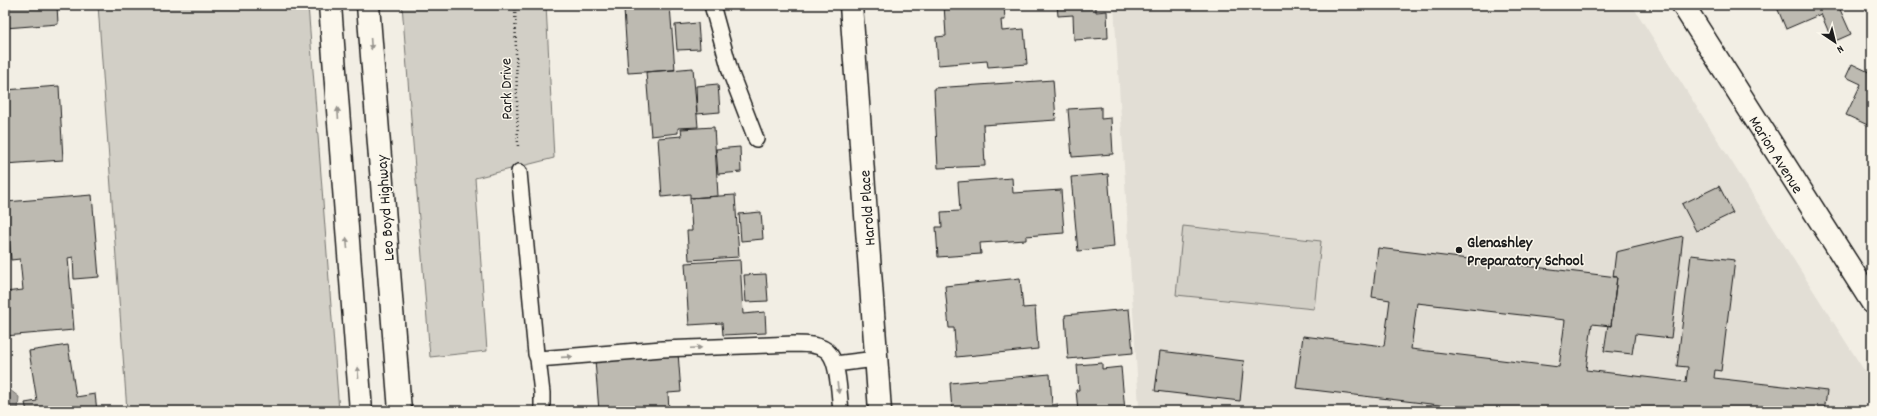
<svg xmlns="http://www.w3.org/2000/svg" width="1877" height="416" viewBox="0 0 1877 416" font-family="Dekko,sans-serif">
<style>
.built{fill:#e2ded5}
.green{fill:#d2cfc6;stroke:#777671}
.water{fill:#a9a6a0;stroke:#716f6b}
.building{fill:#bdbab1;stroke:#1c1c1c;fill-rule:evenodd}
.lines{fill:none;stroke-linecap:round;stroke-linejoin:round}
.lane-casing{stroke:#1c1c1c;stroke-width:18}
.street-casing{stroke:#1c1c1c;stroke-width:25}
.highway-casing{stroke:#1c1c1c;stroke-width:25}
.path{stroke:#1c1c1c;stroke-width:2.5;stroke-dasharray:1 3;stroke-linecap:butt}
.lane{stroke:#fbf7ec;stroke-width:15}
.street{stroke:#fbf7ec;stroke-width:22}
.highway{stroke:#fbf7ec;stroke-width:22}
.oneway{fill:#97948e}
.poi-dot{fill:#1c1c1c;stroke:#fbf7ec;stroke-width:1.5}
.labels{text-anchor:middle;stroke-width:3;stroke-linejoin:round;paint-order:stroke}
.street-label{font-size:16px;fill:#1c1c1c;stroke:#fbf7ec}
.poi-label{font-size:16px;font-weight:bold;fill:#1c1c1c;stroke:#fbf7ec;text-anchor:start}
</style>
<rect width="100%" height="100%" fill="#f2eee4"/>
<filter id="ink" filterUnits="userSpaceOnUse"><feTurbulence type="fractalNoise" baseFrequency=".025" numOctaves="2"/><feDisplacementMap in="SourceGraphic" scale="8" xChannelSelector="R" yChannelSelector="G"/><feConvolveMatrix kernelMatrix="1 2 1 2 8 2 1 2 1" color-interpolation-filters="sRGB"/></filter>
<g filter="url(#ink)">
<path class="built" d="M1114 5H1632L1872 383V411H1172L1139 407Z"/>
<path class="green" d="M98 5H308L339 411H127Z
M402 5H546L554 158 475 178 487 351 430 357Z
M1183 226 1321 241 1314 309 1176 295Z"/>
<path class="water" d="M5 390H10L19 397 18 411H5Z"/>
<path class="building" d="M5 5H57L58 24 5 28Z
M606 5H653V7L624 9V6L607 8Z
M944 5H1004L1005 20H1001L1002 31 1024 29 1027 64 988 67 987 61 938 65 936 37 946 36Z
M1057 5H1096V12L1107 11 1108 38 1074 40 1073 15 1058 16Z
M1776 5H1838L1851 34 1833 42 1821 14 1786 29Z
M670 6 675 70 628 73 624 9Z
M698 23 700 49 677 50 675 25Z
M1852 64 1871 73 1872 70V127L1846 115 1861 84 1846 77Z
M693 68 698 127 678 128V133L651 136 646 72Z
M1053 80 1056 120 983 125 985 166 938 168 934 88Z
M718 84 720 112 697 114 696 86Z
M59 86 63 160 5 164V142H7L5 90Z
M1101 107V119L1111 118 1113 154 1072 157 1068 109Z
M714 127 718 196 690 198V194L662 197 658 138 682 136 681 129Z
M740 147 741 172 718 174 716 149Z
M1108 174 1114 247 1078 251 1071 177Z
M1012 178 1013 193 1061 190 1064 233 1026 236V240L980 243 981 254 938 257 936 227H942L941 212 960 211 958 182Z
M1719 186 1733 213 1696 231 1682 204Z
M92 195 99 277 74 279 73 257 68 258 74 330 5 336V292L23 290 20 259 11 260 6 202Z
M735 195 739 257 689 260 687 231H692L690 198Z
M761 212 763 239 741 241 739 214Z
M1683 236 1671 338 1635 334 1632 354 1604 351 1608 325 1611 326 1617 277H1613L1616 252Z
M1378 248 1617 277 1611 326 1592 324 1586 370 1686 382 1688 367 1677 366 1691 255 1735 260 1721 371 1715 370 1714 378 1827 391 1824 411H1490L1296 388 1303 336 1384 346 1390 300 1372 297ZM1417 303 1565 320 1559 367 1411 349Z
M740 260 743 314 765 312 766 333 723 335 722 323 689 325 685 263Z
M766 274 768 301 746 302 744 275Z
M1020 278 1023 308 1035 307 1038 349 956 357 954 328H949L945 286Z
M1129 309 1133 353 1068 359 1065 315Z
M68 345 76 397 95 394 97 411H27L25 403 37 401 29 351Z
M1160 351 1244 361 1240 401 1155 391Z
M678 353 681 392 668 393 669 411H599L595 360Z
M1102 363V369L1121 367 1125 411H1078L1076 390H1079L1077 365Z
M1050 374 1052 405 1058 404V411H952L950 383Z"/>
<g class="lines">
<g class="lane-casing">
<path id="lane" d="M712 5 731 74 756 139
M519 172 536 354 538 359
M835 364 876 359
M542 411V393L538 359 662 349 794 344C805 344 822 344 829 353 839 364 839 396 841 411"/>
</g>
<g class="street-casing">
<path id="street" d="M851 5 880 411
M1683 5 1872 302"/>
</g>
<g class="highway-casing">
<path id="highway" d="M330 5 361 411
M368 5 400 411"/>
</g>
<path class="path" d="M515 5 518 148"/>
<use href="#lane" class="lane"/>
<use href="#street" class="street"/>
<use href="#highway" class="highway"/>
</g>
<defs><path id="oneway-solid" d="M-6-.8H1V-3.2L6.5 0L1 3.2V.8H-6Z"/></defs>
<g class="oneway">
<use href="#oneway-solid" transform="translate(371 44) rotate(86)"/>
<use href="#oneway-solid" transform="translate(338 113) rotate(-94)"/>
<use href="#oneway-solid" transform="translate(347 243) rotate(-95)"/>
<use href="#oneway-solid" transform="translate(696 348) rotate(-2)"/>
<use href="#oneway-solid" transform="translate(567 357) rotate(-4)"/>
<use href="#oneway-solid" transform="translate(358 372) rotate(-95)"/>
<use href="#oneway-solid" transform="translate(838 388) rotate(82)"/>
</g>
</g>
<circle class="poi-dot" cx="1459" cy="250" r="4"/>
<g class="labels">
<g class="street-label">
<text transform="translate(505 89) rotate(-91)" y="6">Park Drive</text>
<text transform="translate(1777 154) rotate(58)" y="6">Marion Avenue</text>
<text transform="translate(384 208) rotate(-94)" y="6">Leo Boyd Highway</text>
<text transform="translate(866 208) rotate(-94)" y="6">Harold Place</text>
</g>
<g class="poi-label">
<text x="1467" y="247">Glenashley<tspan x="1467" dy="18">Preparatory School</tspan></text>
</g>
</g>
<rect width="1877" height="416" fill="none" stroke="#fbf7ec" stroke-width="20"/>
<rect x="10" y="10" width="1857" height="396" fill="none" stroke="#1c1c1c" stroke-width="1.5" filter="url(#ink)"/>
<g transform="translate(1835 42) rotate(145)" stroke="#fbf7ec" stroke-width="3" paint-order="stroke">
<path d="M0-3L7 15L0 10L-7 15Z" fill="#1c1c1c"/>
<text y="-6" font-size="11" font-weight="bold" text-anchor="middle" fill="#1c1c1c">N</text>
</g>
</svg>
